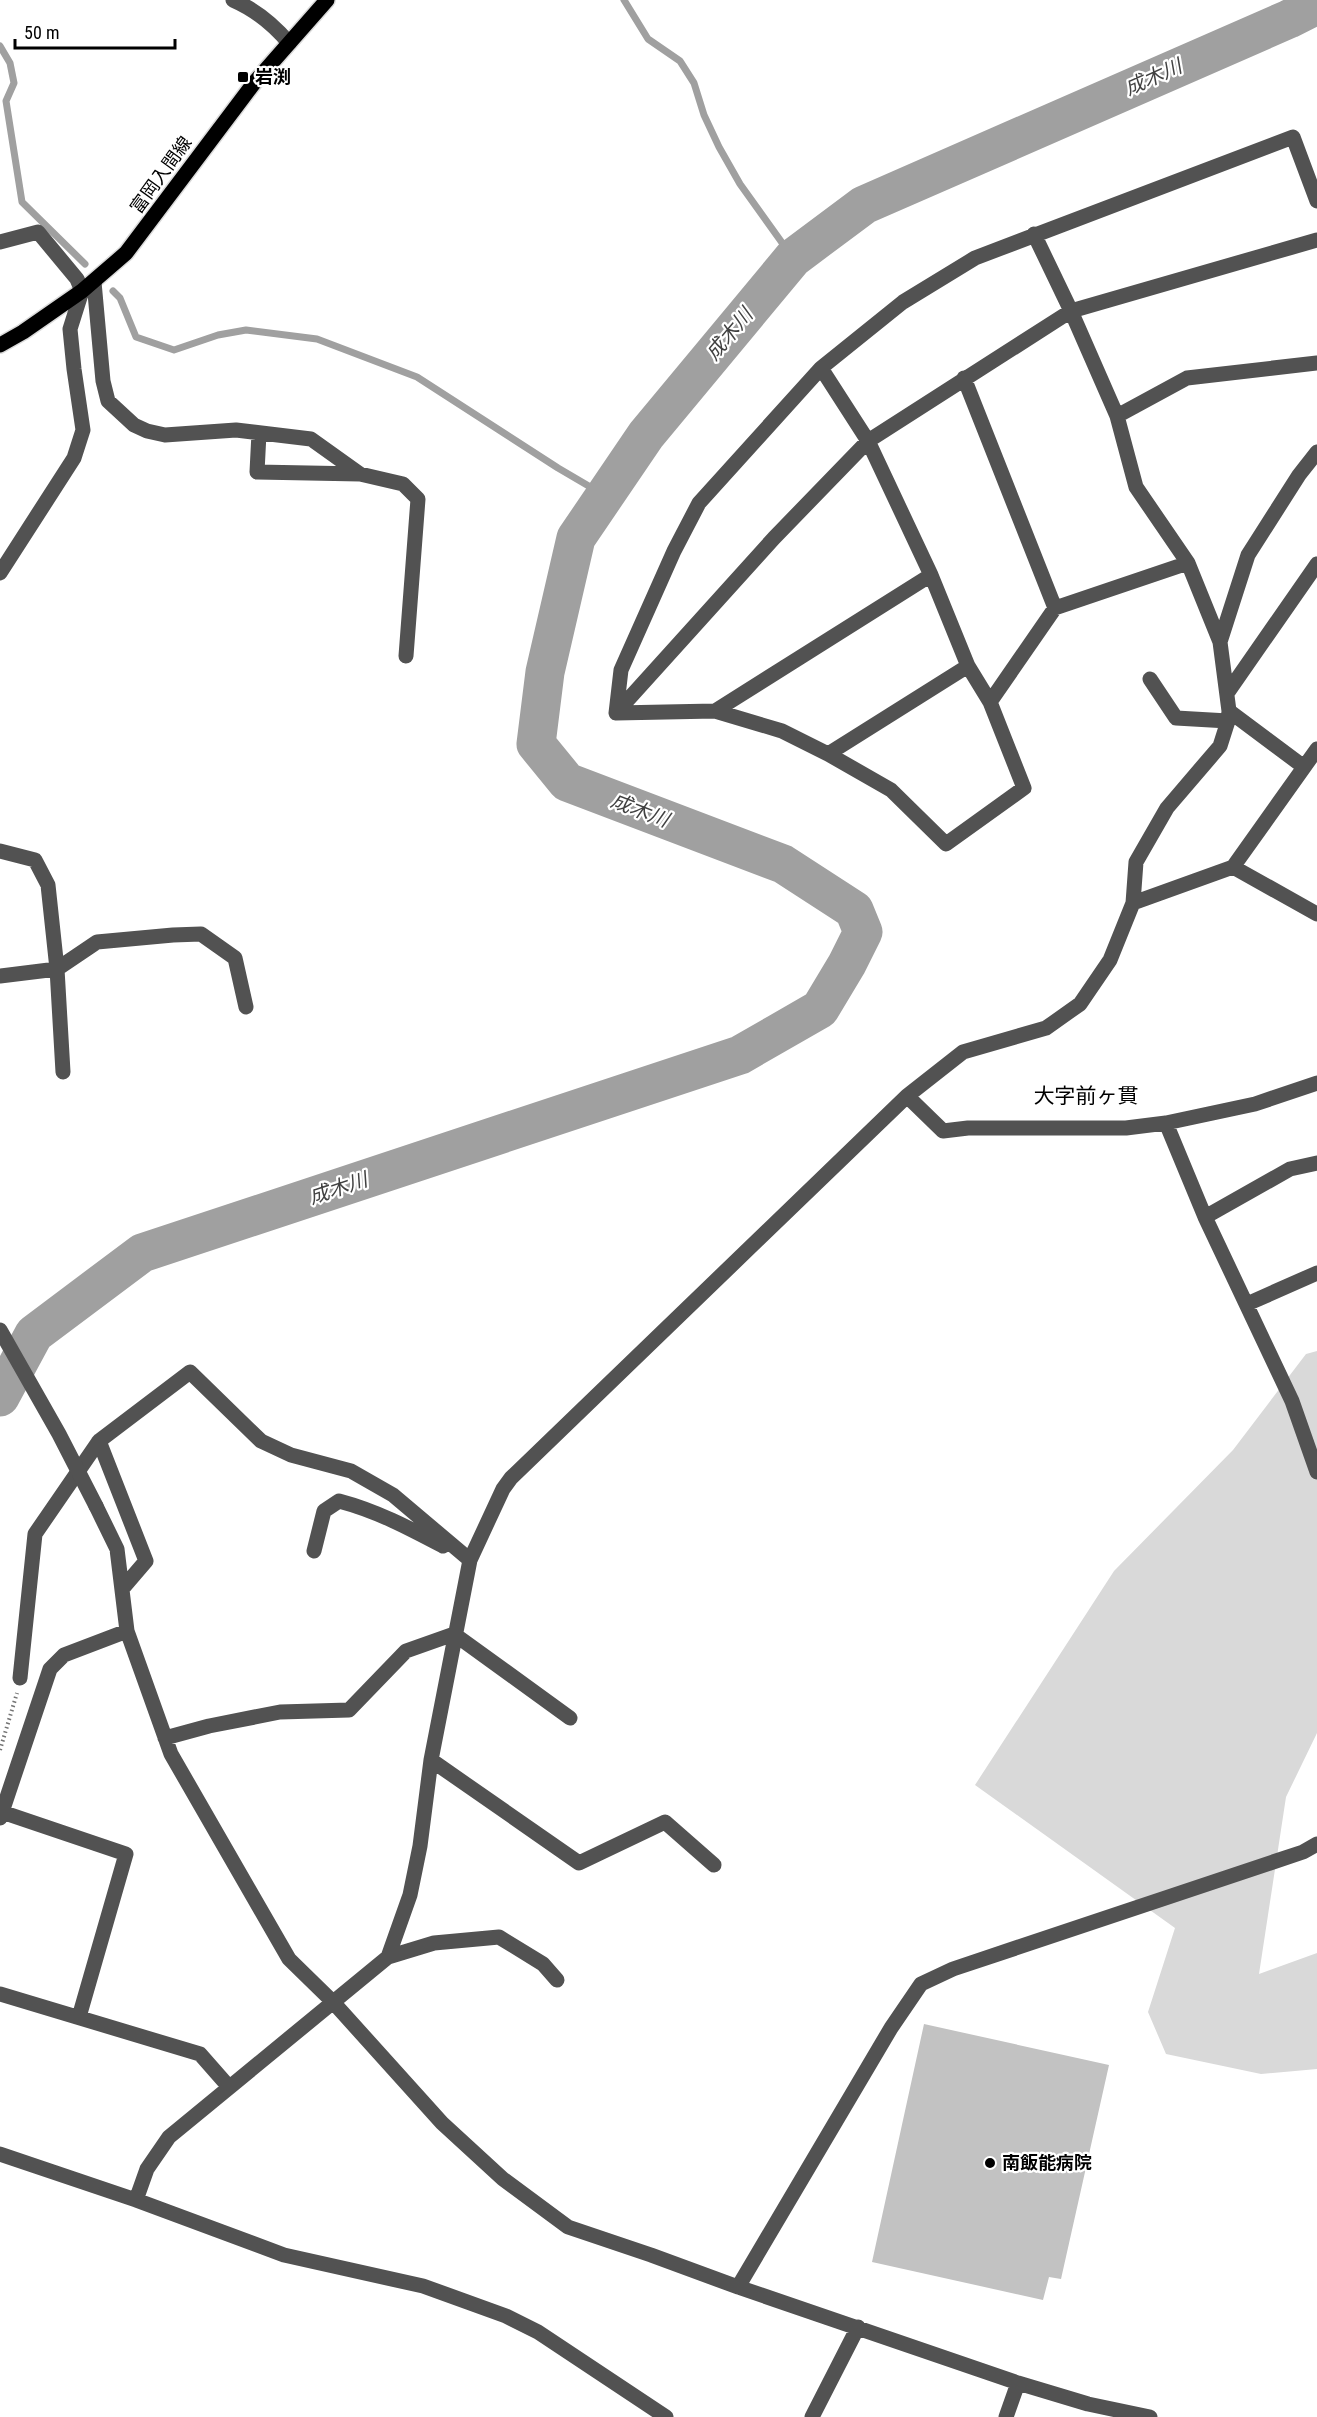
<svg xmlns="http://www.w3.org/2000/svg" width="1317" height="2417" viewBox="0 0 1317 2417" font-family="'Roboto Condensed','Noto Sans JP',sans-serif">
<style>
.green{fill:#d9d9d9}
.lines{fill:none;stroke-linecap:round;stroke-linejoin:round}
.stream{stroke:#a0a0a0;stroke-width:7}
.river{stroke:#a0a0a0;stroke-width:39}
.building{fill:#c2c2c2}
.major-casing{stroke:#dbdbdb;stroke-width:18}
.path{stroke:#747474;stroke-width:4;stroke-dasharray:1.5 3;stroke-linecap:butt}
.minor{stroke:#525252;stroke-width:15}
.major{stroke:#000;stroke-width:15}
.minor-bridge{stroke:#525252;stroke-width:15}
.poi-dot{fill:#000;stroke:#fff;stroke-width:2}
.labels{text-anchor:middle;stroke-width:4.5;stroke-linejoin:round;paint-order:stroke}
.poi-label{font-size:18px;font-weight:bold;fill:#000;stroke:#fff;text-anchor:start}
.street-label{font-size:18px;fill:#000;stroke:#fff}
.water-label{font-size:20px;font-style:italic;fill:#414141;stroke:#fff}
.quarter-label{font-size:21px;fill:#000;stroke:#fff}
</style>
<rect width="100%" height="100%" fill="#fff"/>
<path class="green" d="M1317 1351V1733L1286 1797 1259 1974 1317 1953V2069L1261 2074 1166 2054 1148 2012 1175 1928 975 1785 1114 1571 1233 1450 1306 1354Z"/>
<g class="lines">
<path class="stream" d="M624 0 648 39 680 61 694 83 704 115 719 147 740 184 793 258
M0 46 10 63 14 83 6 101 22 202 85 264
M113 291 120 298 136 337 174 350 218 335 246 330 317 339 417 377 558 468 604 495"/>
<path class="river" d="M0 1397 34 1334 142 1253 740 1055 820 1009 847 964 863 932 854 910 783 864 567 782 536 744 545 672 576 538 646 435 793 258 864 205 1289 19 1317 5"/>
</g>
<path class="building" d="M924 2024 1109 2065 1061 2279 1049 2277 1043 2300 872 2262Z"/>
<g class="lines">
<g class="major-casing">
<path id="major" d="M0 345 23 332 82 291 126 253 254 83 327 0"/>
</g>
<path class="path" d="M0 1750 17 1693"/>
<path class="minor" d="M233 0C256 10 273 24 289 43
M0 242 38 232 77 279 82 291 70 329 74 369 83 430 74 458 0 573
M94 282 103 381 108 401 134 425 147 431 165 435 236 430 311 439 360 474 403 484 418 499 406 656
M964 378 1055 608
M1117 416 1187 378 1317 363
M259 433 257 472 360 474
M1220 642 1248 555 1299 475 1317 452
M1150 679 1176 718 1228 721
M1228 692 1317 564
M990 702 1055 608 1188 563
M715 711 931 575
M1229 711 1304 767
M616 713 621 670 674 551 699 503 821 368 903 302 975 258 1293 137 1317 201
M616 713 715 711 782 731 828 754 891 790 946 844 1024 788 990 702 968 666 931 575 868 441 821 368
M616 713 774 538 868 441 1071 311 1317 240
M828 754 968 666
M0 851 35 860 48 885 57 969 63 1072
M1233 867 1317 914
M1133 903 1233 867 1317 749
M0 976 57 969 97 942 173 935 201 934 235 958 246 1007
M907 1096 943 1131 968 1128H1126L1166 1123 1255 1104 1317 1083
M1166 1123 1205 1217 1292 1401 1317 1472
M1205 1217 1290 1169 1317 1163
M1247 1304 1317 1273
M96 1506 117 1549 127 1631 171 1754 289 1959 333 2002 442 2123 503 2179 568 2227 651 2255 738 2287 1018 2383 1088 2404 1150 2417
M314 1551 324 1511 339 1501C377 1511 409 1528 443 1546
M122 1589 146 1561 99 1441 190 1372 261 1441 291 1455 351 1471 393 1495 470 1560
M20 1678 35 1534 99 1441
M165 1738 209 1726 280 1712 349 1710 406 1651 454 1634 570 1718
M431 1760 579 1863 665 1822 714 1865
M2 1812 126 1854 79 2017
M0 1818 50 1669 64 1655 127 1631
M388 1957 434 1943 499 1937 543 1964 557 1980
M0 1994 200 2054 229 2087
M0 2154 136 2200 284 2255 423 2286 506 2316 538 2332 666 2417
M136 2200 147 2169 169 2137 388 1957 410 1895 420 1846 431 1760 470 1560 503 1489 511 1478 907 1096 963 1052 1046 1028 1080 1004 1110 960 1133 903 1136 862 1167 808 1220 746 1228 721 1229 711 1220 642 1188 563 1136 487 1117 416 1071 311 1034 234
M738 2287 891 2028 921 1984 953 1969 1303 1852 1317 1844
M812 2417 858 2327
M1006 2417 1018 2383"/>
<use href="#major" class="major"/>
<path class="minor-bridge" d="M0 1330 59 1434 96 1506"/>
</g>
<g class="poi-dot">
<rect x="237" y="71" width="12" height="12" rx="3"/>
<circle cx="990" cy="2163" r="6"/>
</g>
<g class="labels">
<g class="poi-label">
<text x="255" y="83">岩渕</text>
<text x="1002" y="2169">南飯能病院</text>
</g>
<g class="street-label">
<text transform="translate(161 175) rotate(-54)" y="6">富岡入間線</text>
</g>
<g class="water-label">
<text transform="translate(1153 77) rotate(-24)" y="7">成木川</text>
<text transform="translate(729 334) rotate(-50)" y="7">成木川</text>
<text transform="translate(640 810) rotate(21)" y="7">成木川</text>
<text transform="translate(338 1188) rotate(-18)" y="7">成木川</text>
</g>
<g class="quarter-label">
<text x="1086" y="1103">大字前ヶ貫</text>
</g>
</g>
<path d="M15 39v9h160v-9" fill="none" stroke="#000000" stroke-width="3"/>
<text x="24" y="39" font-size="18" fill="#000000" stroke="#ffffff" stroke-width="4.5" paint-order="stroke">50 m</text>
</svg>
